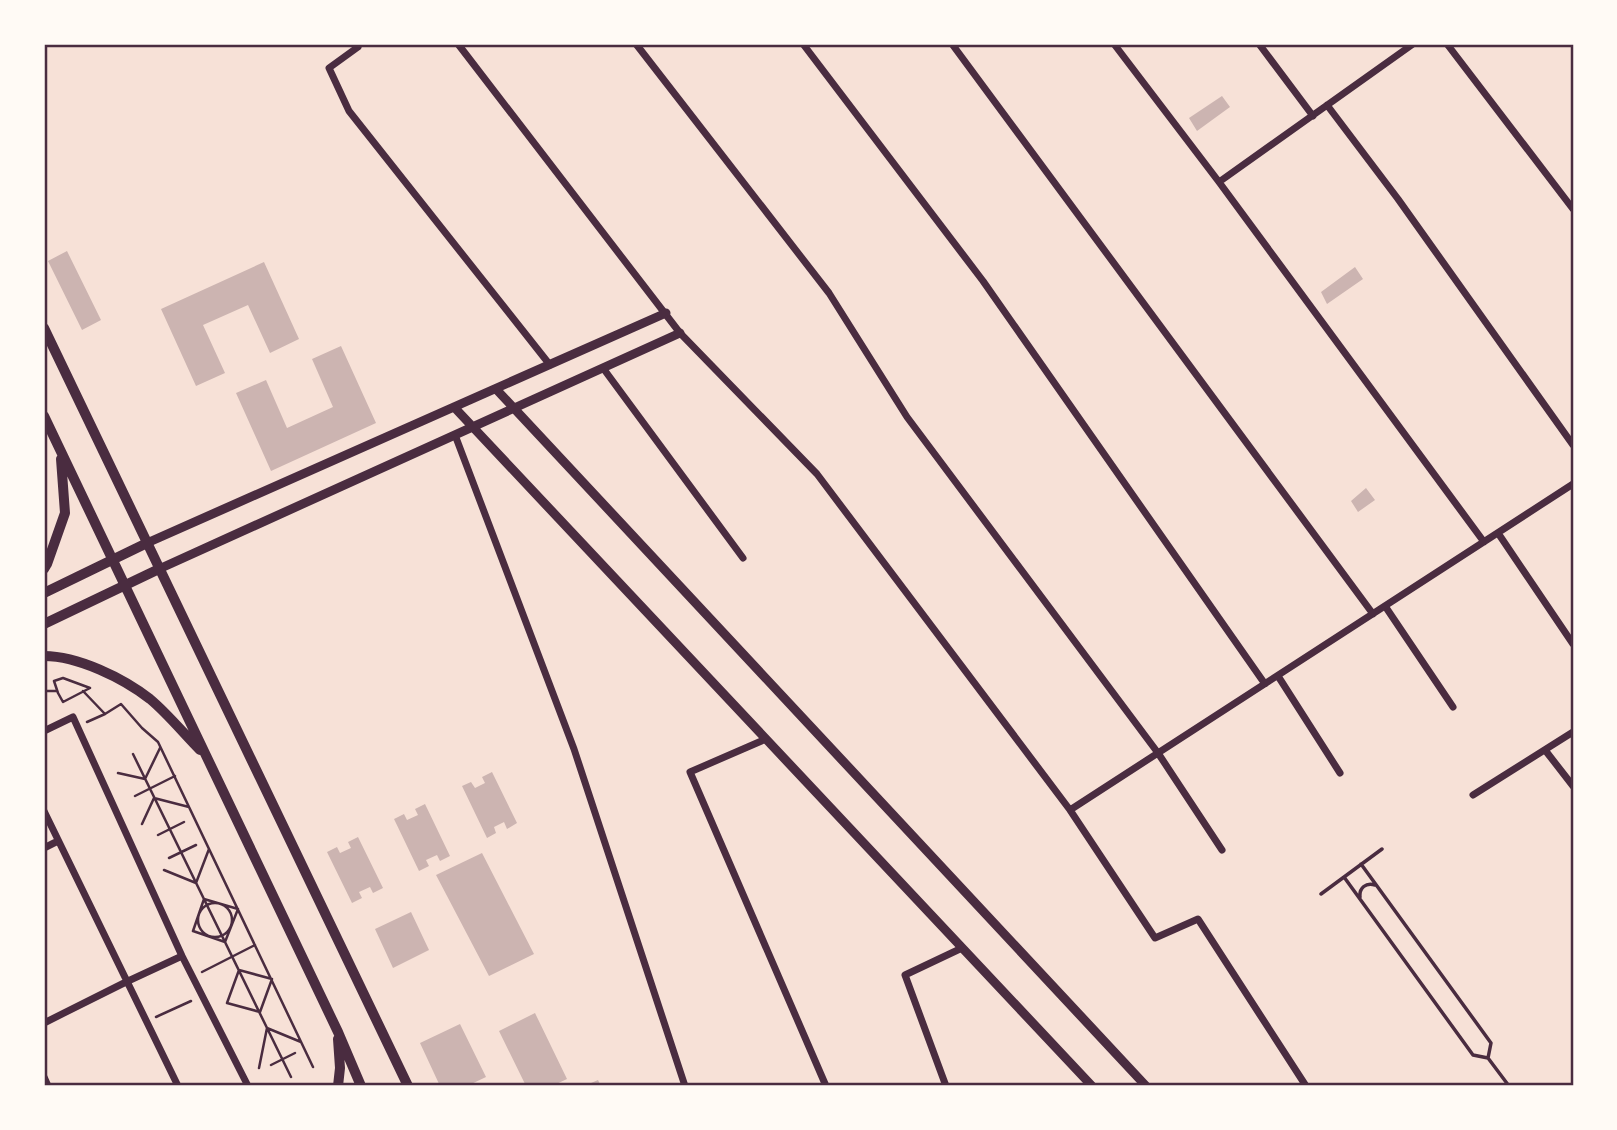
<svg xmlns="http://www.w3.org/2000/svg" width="1617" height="1130" viewBox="0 0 1617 1130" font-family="'DejaVu Sans',sans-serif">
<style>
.building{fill:#ccb4b1}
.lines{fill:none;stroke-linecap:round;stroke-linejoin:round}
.path{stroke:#4a2c40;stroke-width:2.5}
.service{stroke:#4a2c40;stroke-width:3.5}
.minor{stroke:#4a2c40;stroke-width:7}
.tertiary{stroke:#4a2c40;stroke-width:9}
.secondary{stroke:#4a2c40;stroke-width:10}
.neatline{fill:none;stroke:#4a2c40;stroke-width:2.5}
</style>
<rect width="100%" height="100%" fill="#f7e1d7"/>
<path class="building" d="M1222 96 1230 107 1197 131 1189 118Z
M67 251 101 320 82 330 48 261Z
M264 262 299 339 270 353 248 305 203 325 225 373 196 386 161 309Z
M1355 267 1363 279 1327 304 1321 292Z
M341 346 376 423 271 471 236 393 266 380 287 428 333 407 312 359Z
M1366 488 1375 500 1358 512 1351 501Z
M492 772 517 823 507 829 504 822 494 827 496 833 487 838 462 786 471 782 475 788 485 783 482 777Z
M425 804 450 856 440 861 437 855 426 860 429 866 419 871 394 819 404 814 407 820 418 815 415 809Z
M358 837 383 888 373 893 370 887 359 892 362 898 352 903 327 852 337 847 340 853 351 848 348 842Z
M482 853 534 954 489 976 436 875Z
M411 912 429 950 393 968 375 929Z
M535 1013 567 1079 552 1086H526L499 1031Z
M460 1024 486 1077 467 1086H440L420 1043Z
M598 1080 601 1086H584Z"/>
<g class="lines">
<path class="path" d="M63 678 90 688 63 702 58 693 54 681Z
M44 691H57
M83 691 105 714
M87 722 105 714 121 704 142 728 158 742 313 1067
M133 754 291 1077
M118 773 145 779 160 748
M135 796 175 776
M142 824 154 798 189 807
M158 835 184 822
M169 858 196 845
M164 870 196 883 209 849
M204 899 238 909 225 942 193 931Z
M198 920a17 17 0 1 1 34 0a17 17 0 1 1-34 0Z
M239 970 272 979 260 1012 227 1003Z
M202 972 255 945
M156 1017 191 1001
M271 1065 295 1053
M259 1068 267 1028 301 1042"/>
<path class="service" d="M1361 864 1491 1043 1488 1058
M1344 877 1473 1055 1488 1058 1509 1086
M1321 894 1382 849
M1360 897C1359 888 1366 882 1375 885"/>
<path class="minor" d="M355 44 358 47 329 68 349 111 550 365
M458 44 680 333 817 474 1070 810 1155 938 1198 919 1306 1086
M636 44 829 293 907 417 1158 753 1222 850
M803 44 983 281 1265 684
M952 44 1373 614
M1114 44 1219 182 1484 542
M1259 44 1313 116
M1447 44 1573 209
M1327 105 1398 199 1573 445
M1219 182 1413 44
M603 368 743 558
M455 435 574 749 685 1086
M1498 533 1573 644
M1385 606 1453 707
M1278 676 1340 773
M44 731 73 717 182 956 248 1086
M766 739 690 772 826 1086
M1545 750 1573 786
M1473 795 1573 732
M1070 810 1573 484
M44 811 178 1086
M44 848 58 841
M44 1023 126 982 182 956
M44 1077 48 1086
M946 1086 905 975 962 948"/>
<path class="tertiary" d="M496 389 1146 1086
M454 407 1092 1086
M147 543 666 313
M159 569 680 333"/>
<path class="secondary" d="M44 328 408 1086
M44 416 338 1032 361 1086
M44 569 47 564 65 513 61 459
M44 593 147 543
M44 624 159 569
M44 656C78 656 123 678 150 699 168 714 184 734 200 750
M338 1086 340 1068 338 1039"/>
</g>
<rect width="1617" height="1130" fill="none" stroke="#fffaf5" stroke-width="91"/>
<rect x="46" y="46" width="1526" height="1038" class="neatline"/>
</svg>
